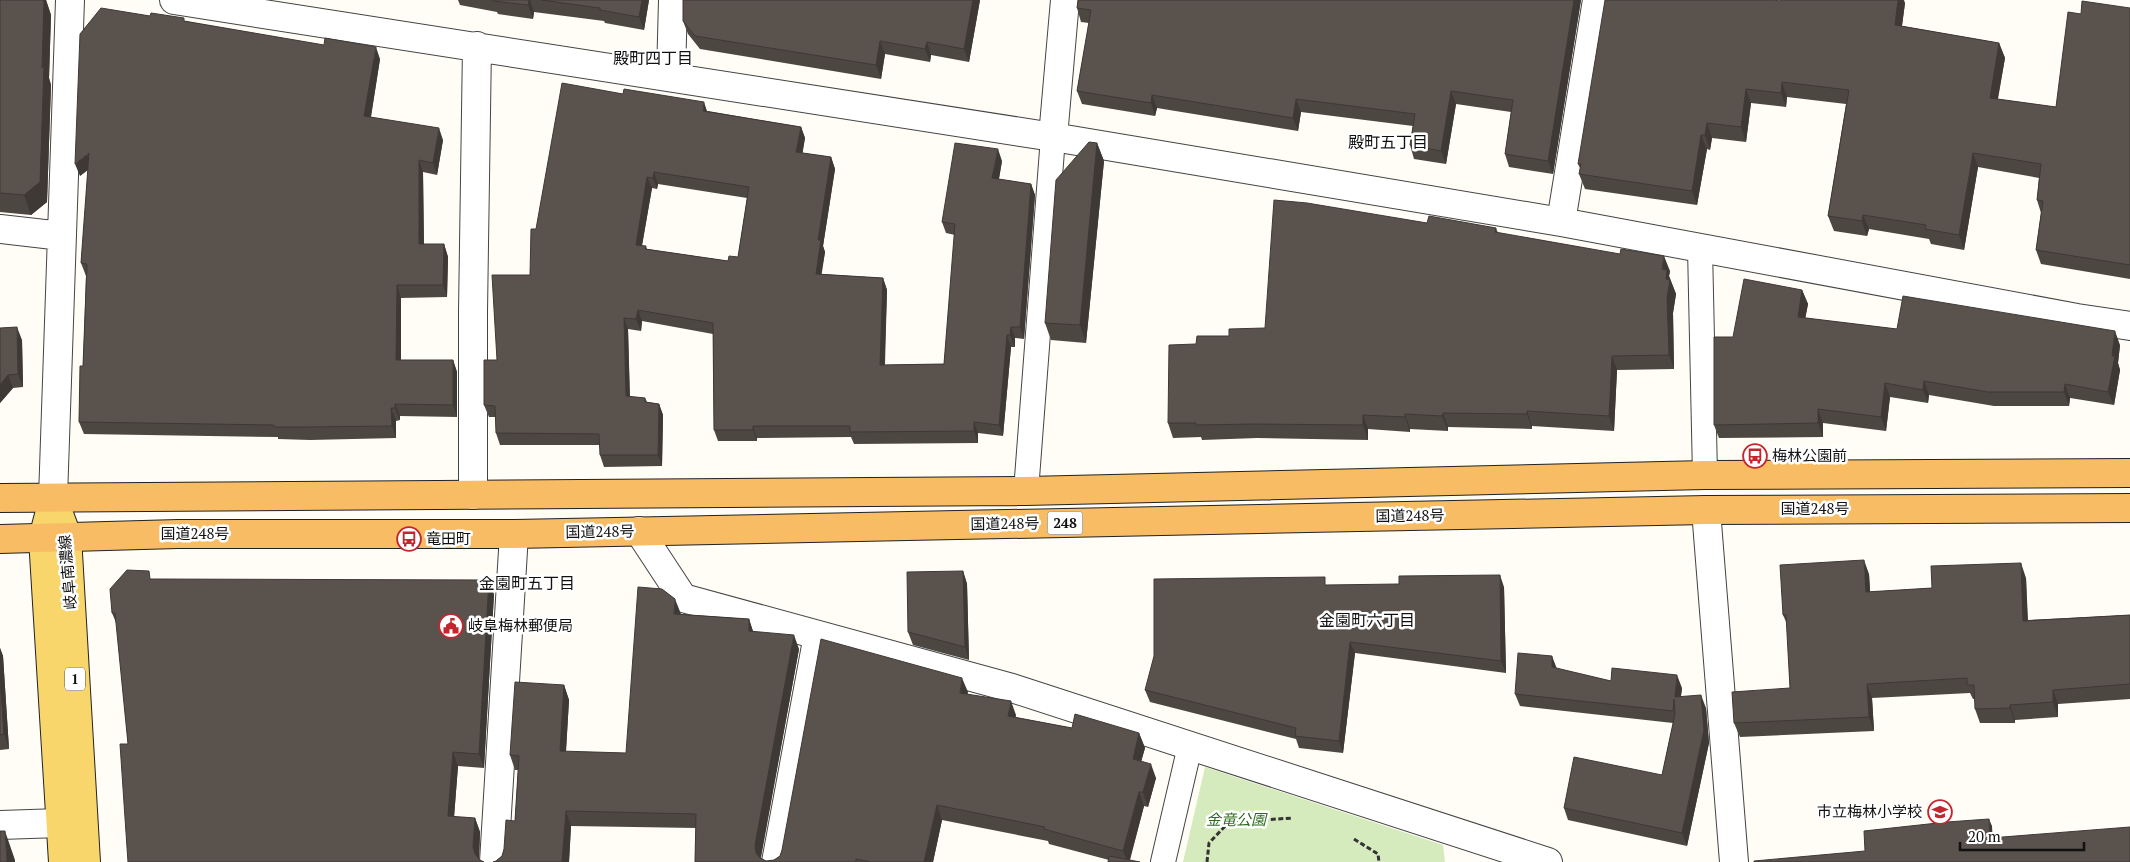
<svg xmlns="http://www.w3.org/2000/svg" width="2130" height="862" viewBox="0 0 2130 862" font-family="'PT Serif','Noto Sans JP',serif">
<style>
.green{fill:#d5ebbd}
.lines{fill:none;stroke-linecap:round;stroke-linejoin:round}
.service-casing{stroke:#444;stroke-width:26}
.minor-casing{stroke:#444;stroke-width:30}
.primary-casing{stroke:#222;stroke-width:30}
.trunk-casing{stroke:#222;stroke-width:30}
.path{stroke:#333;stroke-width:3;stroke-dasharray:5 2.5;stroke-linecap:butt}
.service{stroke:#fff;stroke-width:24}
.minor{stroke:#fff;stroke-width:28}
.primary{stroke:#f9d66b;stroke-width:28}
.trunk{stroke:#f7bc64;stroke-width:28}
.wall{fill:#4d4742;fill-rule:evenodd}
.shaded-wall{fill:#3f3936}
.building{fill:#5a524d;stroke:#3f3936;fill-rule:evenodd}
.labels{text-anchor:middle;stroke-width:5;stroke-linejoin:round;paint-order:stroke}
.shield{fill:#fff;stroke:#585858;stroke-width:1}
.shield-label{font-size:14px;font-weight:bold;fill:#111}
.poi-label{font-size:15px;fill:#111;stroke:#fff;text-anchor:start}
.street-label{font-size:15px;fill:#111;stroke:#fff}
.park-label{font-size:15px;font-style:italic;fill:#2f6b1f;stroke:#fff}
.neighbourhood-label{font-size:16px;fill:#111;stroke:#fff}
</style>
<rect width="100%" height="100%" fill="#fffdf5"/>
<path class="green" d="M1205 767 1443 845 1445 862H1183Z"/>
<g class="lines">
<g class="service-casing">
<path id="service" d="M1700 248 1705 475
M1026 491 1053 137
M774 862 816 635
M1163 862 1190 746"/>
</g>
<g class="minor-casing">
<path id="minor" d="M174 0 1053 137 1561 222 2077 318 2130 326
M671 76 673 0
M1053 137 1065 0
M1561 222 1597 0
M0 229 62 236
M473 495V311L477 46
M53 498 70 0
M1706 510 1734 862
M639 531 683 598 1012 688 1548 862
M0 825 60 823
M494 862 514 534"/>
</g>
<g class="primary-casing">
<path id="primary" d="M53 498 67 536 86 862
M49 515 43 538 63 862"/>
</g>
<g class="trunk-casing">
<path id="trunk" d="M0 498 1026 491 1705 475 2130 473
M0 539 178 534H514L1706 510 2130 508"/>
</g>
<path class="path" d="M1354 839 1378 854 1379 862
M1207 862 1209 843 1229 822 1293 818"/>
<use href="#service" class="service"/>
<use href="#minor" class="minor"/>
<use href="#primary" class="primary"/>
<use href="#trunk" class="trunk"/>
</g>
<path class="wall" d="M0 0H46L51 15 49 78 51 85 47 202 31 215 0 212Z
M458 0H649L644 30 605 23 604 21 534 12 533 19 498 14 497 12 460 5Z
M683 0H980L969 62 931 55 930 62 885 54 881 79 700 49 688 34 683 21Z
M1078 0H1581L1553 174 1509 167 1505 154 1511 112 1456 104 1446 164 1414 159 1410 145 1413 126 1301 112 1298 131 1157 108 1155 116 1082 104 1077 91 1089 23 1081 22 1077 8Z
M1780 1 1905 3 1902 26 1999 43 2005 58 1998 99 2056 107 2081 14 2130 8V279L2041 264 2036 250 2041 213 2037 200 2039 178 1978 167 1964 250 1931 244 1929 239 1869 229 1867 236 1834 231 1828 216 1846 104 1787 97 1786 107 1751 103 1746 142 1712 138 1710 150 1707 149 1697 205 1585 189 1579 174 1580 168 1578 164Z
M150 16 185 21 380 59 371 117 443 140 437 175 423 172 424 244H444L448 257 447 297 401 298V360H453L457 372V417L400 416V420L396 421V438L310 440 278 439V437L84 434 79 422 83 366 86 276 81 263 88 170 80 176Z
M708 111 801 127 805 138 802 153 831 157 835 169 823 246 825 252 821 274 883 278 887 290 885 365 944 364 955 235 946 233 942 222 1002 161 999 179 1031 184 1035 195 1024 339 1015 338V347H1011L1003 436 978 433V443L854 444 851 437 757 438V441H718L714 430 713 334 642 321 641 331 628 329 630 397 645 398 647 402 659 404 663 415 662 466 604 467 600 455V445H500L496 433V417H489L484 405 497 360 530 275 536 229ZM658 184 747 198 738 257 728 261 647 249 646 246H642L652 188 657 189Z
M1097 143 1104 161 1086 343 1051 340 1045 323Z
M1427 223 1496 228 1498 233 1670 271 1669 276 1676 294 1673 313 1674 369 1617 370 1614 431 1532 426V429L1448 427V431L1410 429V432L1368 429V440L1257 438 1202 440 1201 437 1173 438 1168 423 1196 344 1229 336 1265 328Z
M1802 290 1808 304 1805 318 1897 329 2120 345 2118 363 2120 370 2114 405 2070 398 2069 406H1994L1929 395 1928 403 1890 397 1886 431 1823 423V437L1719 438 1714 425 1733 337Z
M0 328 22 340 23 387 13 388 0 403Z
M963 571 967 584 969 660 913 645 908 632Z
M1869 574 1870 592 1932 588 2026 578 2028 620 2130 615V699L2058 704V717L2015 720V723H1980L1975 709V699H1973L1970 693 1872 698 1874 731 1740 737 1734 723 1790 688 1787 624 1783 615Z
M152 579 494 594 484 768 458 766 454 817 475 818 480 832 479 859 128 744 117 625 112 613Z
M1328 585 1504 587 1506 673 1355 653 1343 753 1299 748 1296 739 1150 702 1145 690Z
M681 614 749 619 753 632 799 649 761 858 766 861 774 860 780 856 968 692 967 694 1016 715 1015 717 1072 728 1139 733 1145 748 1141 761 1156 778 1148 807 1144 806 1130 860H1109L1049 844 1048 841 942 820 933 862H695L696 828 571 826 569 862H493L496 861 502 856 515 821 518 770H515L510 755 564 685 569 700 566 752 626 753Z
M0 648 3 656 9 749 0 750Z
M1557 669 1611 681 1682 688 1681 696 1706 708 1709 743 1687 846 1568 820 1564 808 1662 775 1673 723 1520 706 1515 694Z"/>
<path class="shaded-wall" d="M44 0H46L51 15 49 78 51 85 47 202 31 215 24 195 42 68Z
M529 0H530L534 12 533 19 528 5Z
M642 0H649L644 30 639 17Z
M973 0H980L969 62 964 49Z
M1574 0H1581L1553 174 1548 161Z
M1898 0H1904L1905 3 1900 40 1895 25Z
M880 41 885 54 881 79 876 65Z
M927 42 931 55 930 62 925 49Z
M1999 43 2005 58 1995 113 1990 98Z
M376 47 380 59 369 128 364 116Z
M1782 82 1787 97 1786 107 1781 93Z
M1746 89 1751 103 1746 142 1741 127Z
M1451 91 1456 104 1446 164 1441 151Z
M1152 95 1157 108 1155 116 1151 103Z
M1296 99 1301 112 1298 131 1293 118Z
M704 102 708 114 703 111Z
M1707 123 1712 138 1710 150 1705 135Z
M801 127 805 138 801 163 796 152Z
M439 128 443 140 437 175 433 163Z
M1701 135 1707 149 1697 205 1692 191Z
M1097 143 1104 161 1086 343 1080 325Z
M998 149 1002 161 997 189 992 178Z
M89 153 93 165 80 176 75 164Z
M1973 153 1978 167 1964 250 1959 235Z
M831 157 835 169 823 246 825 252 820 285 816 274 818 240Z
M419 160 423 172 424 256 419 244Z
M654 172 658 184 657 189 653 178Z
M647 177 652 188 640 256 636 245Z
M1031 184 1035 195 1024 339 1020 327Z
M1863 215 1869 229 1867 236 1862 221Z
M444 244 448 257 447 297 443 285Z
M1664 256 1670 271 1669 276 1676 294 1673 313 1674 369 1669 355 1662 269Z
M883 278 887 290 884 376 880 365Z
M397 285 401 298V372L396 360Z
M1802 290 1808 304 1803 331 1798 317Z
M638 310 642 321 641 331 636 319Z
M624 318 628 329 630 408 626 396Z
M17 327 22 340 23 387 18 374Z
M1011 327 1015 338V347L1010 335Z
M2115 331 2120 345 2118 363 2120 370 2114 405 2108 392 2112 356Z
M1007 335 1011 347 1003 436 999 425Z
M1612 356 1617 370 1614 431 1609 416Z
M453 360 457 372V417L453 405Z
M8 375 13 388 0 403V385Z
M1924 381 1929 395 1928 403 1923 390Z
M1885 383 1890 397 1886 431 1881 417Z
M2065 384 2070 398 2069 406 2064 392Z
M395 404 400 416V420L395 408Z
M659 404 663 415 662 466 658 455Z
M391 408 396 421V438L392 426Z
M1818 409 1823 423V437L1818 423Z
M1527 411 1532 426V429L1527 414Z
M1443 413 1448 427V431L1442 416Z
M1405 414 1410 429V432L1405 417Z
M1363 415 1368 429V440L1363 425Z
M974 422 978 433V443L974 431Z
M753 426 757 438V441L753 430Z
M1864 560 1869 574 1871 606 1866 592Z
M2021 563 2026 578 2028 635 2023 621Z
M963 571 967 584 969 660 965 647Z
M1500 575 1504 587 1506 673 1501 661Z
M489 580 494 594 484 768 479 754Z
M675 599 681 614 680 628 674 614Z
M749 619 754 634 749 631Z
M794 635 799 649 760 860 756 853 755 845Z
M1350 642 1355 653 1343 753 1339 741Z
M0 648 3 656 9 749 4 734 0 678Z
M1552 656 1557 669 1552 667Z
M1677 675 1682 688 1679 710 1675 697Z
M962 678 968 692 965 707 960 693Z
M1867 684 1872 698 1874 731 1869 717Z
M564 685 569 700 565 766 560 751Z
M2053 690 2058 704V717L2053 702Z
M1701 695 1706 708 1709 743 1687 846 1682 833Z
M1011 701 1016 715 1013 730 1008 716Z
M2010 705 2015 720V723L2010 708Z
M1139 733 1145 748 1138 773 1133 759Z
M453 752 458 766 453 830 448 816Z
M1151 764 1156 778 1148 807 1143 792Z
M1139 792 1144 806 1129 862H1128L1123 851Z
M937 805 942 820 933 862H924Z
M566 811 571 826 569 862H562Z
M475 818 480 832 479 862 475 854 473 847Z
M1989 819 1992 826 1993 845 1990 838Z
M5 831 15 860V862H7Z"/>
<path class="building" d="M0 0H44L42 68 44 65 40 182 24 195 0 193Z
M493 0H529L528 5 493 1Z
M541 0H642L639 17 600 10V8Z
M683 0H973L964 49 927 42 925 49 880 41 876 65 695 36 683 21Z
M1078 0H1574L1548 161 1505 154 1513 100 1451 91 1441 151 1410 145 1415 114 1296 99 1293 118 1152 95 1151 103 1077 91 1091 10 1077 8Z
M1605 0H1774L1780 1V0H1898L1895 25 1999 43 1990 98 2056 107 2068 12 2081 14 2082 1 2130 8V265L2036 250 2043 201 2037 200 2041 164 1973 153 1959 235 1925 229 1926 225 1863 215 1862 221 1828 216 1849 90 1782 82 1781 93 1746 89 1741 127 1707 123 1705 135H1701L1692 191 1579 174 1581 164H1578Z
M101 8 150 16 151 13 184 18V21L324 45 325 38 376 47 364 116 439 128 433 163 419 160V244H444L443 285H397L396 360H453V405L395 404V408H391L392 426 305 427H274V425L79 422 80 366H83L87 264 81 263 89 153 75 164 80 34Z
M562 83 623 94 624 89 704 102 703 111 801 127 796 152 831 157 818 240H821L816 274 883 278 880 365 944 364 955 224 942 222 955 143 998 149 992 178 1031 184 1020 327H1011L1010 335H1007L999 425 974 422V431L850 432V426H753V430H714L713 323 638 310 636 319 624 318 626 396 645 398V402L659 404 658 455H600L599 434 496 433 495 406 484 405V360H497L492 275H530L531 229H536ZM654 172 749 187 738 257 729 256 728 261 645 249 646 246 636 245 647 177 653 178Z
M1089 142 1097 143 1080 325 1045 323 1056 180Z
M1274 200 1307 203 1427 223 1429 216 1496 228 1495 232 1620 254 1621 249 1664 256 1662 269 1667 270 1666 279 1670 280 1667 298 1669 355 1612 356 1609 416 1527 411V414L1443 413 1442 416 1405 414V417L1363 415V425L1252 424 1196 425V423H1168L1169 345 1196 344 1197 336H1229V329L1265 328Z
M1744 279 1802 290 1798 317 1897 329 1903 296 2115 331 2112 356H2115L2108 392 2065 384 2064 392H1988L1924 381 1923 390 1885 383 1881 417 1818 409V423L1714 425V337H1733Z
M17 327 18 374 8 375 0 385V328Z
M1864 560 1866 592 1932 588 1931 566 2021 563 2023 621 2130 615V684L2053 690V702L2010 705V708L1975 709 1974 685H1967V678L1867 684 1869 717 1734 723 1732 692 1790 688 1786 615H1783L1780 565Z
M127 570 149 571 150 579 489 580 479 754 453 752 448 816 475 818 473 847 475 854 480 860 484 862H128L120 744H128L115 613H112L110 589Z
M963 571 965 647 908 632 907 572Z
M1500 575 1501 661 1350 642 1339 741 1295 736 1296 728 1145 690 1154 656V579L1325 577V585L1399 584V576Z
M638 587 662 589 675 599 674 614 749 619V631L794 635 755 845 756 853 760 858 766 861 774 860 780 856 782 850 821 639 962 678 960 693 1011 701 1008 716 1072 728 1075 714 1139 733 1133 759 1151 764 1143 792H1139L1123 851 1044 829 1045 827 937 805 924 862H871L856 859V862H695L696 814 566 811 562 862H493L496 861 502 856 504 849 506 820 515 821 519 756 510 755 515 682 564 685 560 751 626 753Z
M1518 653 1552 656V667L1611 681 1612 668 1677 675 1675 697 1701 695 1704 730 1682 833 1564 808 1574 757 1662 775 1675 714 1674 699 1673 711 1515 694Z
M0 678 4 734 0 735Z
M1989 819 1990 838 2130 827V862H1754V861L1865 851 1864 831 1947 822Z
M0 831H5L7 862H0Z
M1109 856 1140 862H1108Z"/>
<defs>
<g id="bus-ring" transform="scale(1.25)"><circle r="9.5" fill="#fff" stroke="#c4262e" stroke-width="1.5"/><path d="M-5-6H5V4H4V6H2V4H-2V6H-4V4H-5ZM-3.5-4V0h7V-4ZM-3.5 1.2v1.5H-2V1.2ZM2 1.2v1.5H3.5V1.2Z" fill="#c4262e"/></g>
<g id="civic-ring" transform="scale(1.25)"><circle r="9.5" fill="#fff" stroke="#c4262e" stroke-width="1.5"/><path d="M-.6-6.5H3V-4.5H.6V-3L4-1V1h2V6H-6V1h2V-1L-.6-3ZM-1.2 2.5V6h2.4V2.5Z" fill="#c4262e"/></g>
<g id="school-ring" transform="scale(1.25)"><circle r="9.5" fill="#fff" stroke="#c4262e" stroke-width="1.5"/><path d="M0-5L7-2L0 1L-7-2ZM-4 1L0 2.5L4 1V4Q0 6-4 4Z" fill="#c4262e"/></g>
</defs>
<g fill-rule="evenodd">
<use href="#bus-ring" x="1755" y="456"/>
<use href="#bus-ring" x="409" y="539"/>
<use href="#civic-ring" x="451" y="626"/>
<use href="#school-ring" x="1940" y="812"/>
</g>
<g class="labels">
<g class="shield">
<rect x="1047.5" y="511.5" width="35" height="23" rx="4"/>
<rect x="65" y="667.5" width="20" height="23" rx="4"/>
</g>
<g class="shield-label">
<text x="1065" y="528">248</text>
<text x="75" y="684">1</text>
</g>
<g class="poi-label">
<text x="1772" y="461">梅林公園前</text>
<text x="426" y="544">竜田町</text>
<text x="468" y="631">岐阜梅林郵便局</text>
<text x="1922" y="817" text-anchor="end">市立梅林小学校</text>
</g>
<g class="street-label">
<text x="1815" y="514">国道248号</text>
<text transform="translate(1410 516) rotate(-1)" y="5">国道248号</text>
<text transform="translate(1005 524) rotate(-1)" y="5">国道248号</text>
<text transform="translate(600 532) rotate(-1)" y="5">国道248号</text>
<text x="195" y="539">国道248号</text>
<text transform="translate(68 572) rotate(-95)" y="5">岐阜南濃線</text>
</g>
<g class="park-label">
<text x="1236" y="825">金竜公園</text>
</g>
<g class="neighbourhood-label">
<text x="653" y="64">殿町四丁目</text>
<text x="1388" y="148">殿町五丁目</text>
<text x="527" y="589">金園町五丁目</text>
<text x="1367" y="626">金園町六丁目</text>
</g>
</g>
<path d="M1960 842v8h124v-8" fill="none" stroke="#111111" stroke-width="2.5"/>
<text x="1968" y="842" font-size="15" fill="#111111" stroke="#ffffff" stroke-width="4" paint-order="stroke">20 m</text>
</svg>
